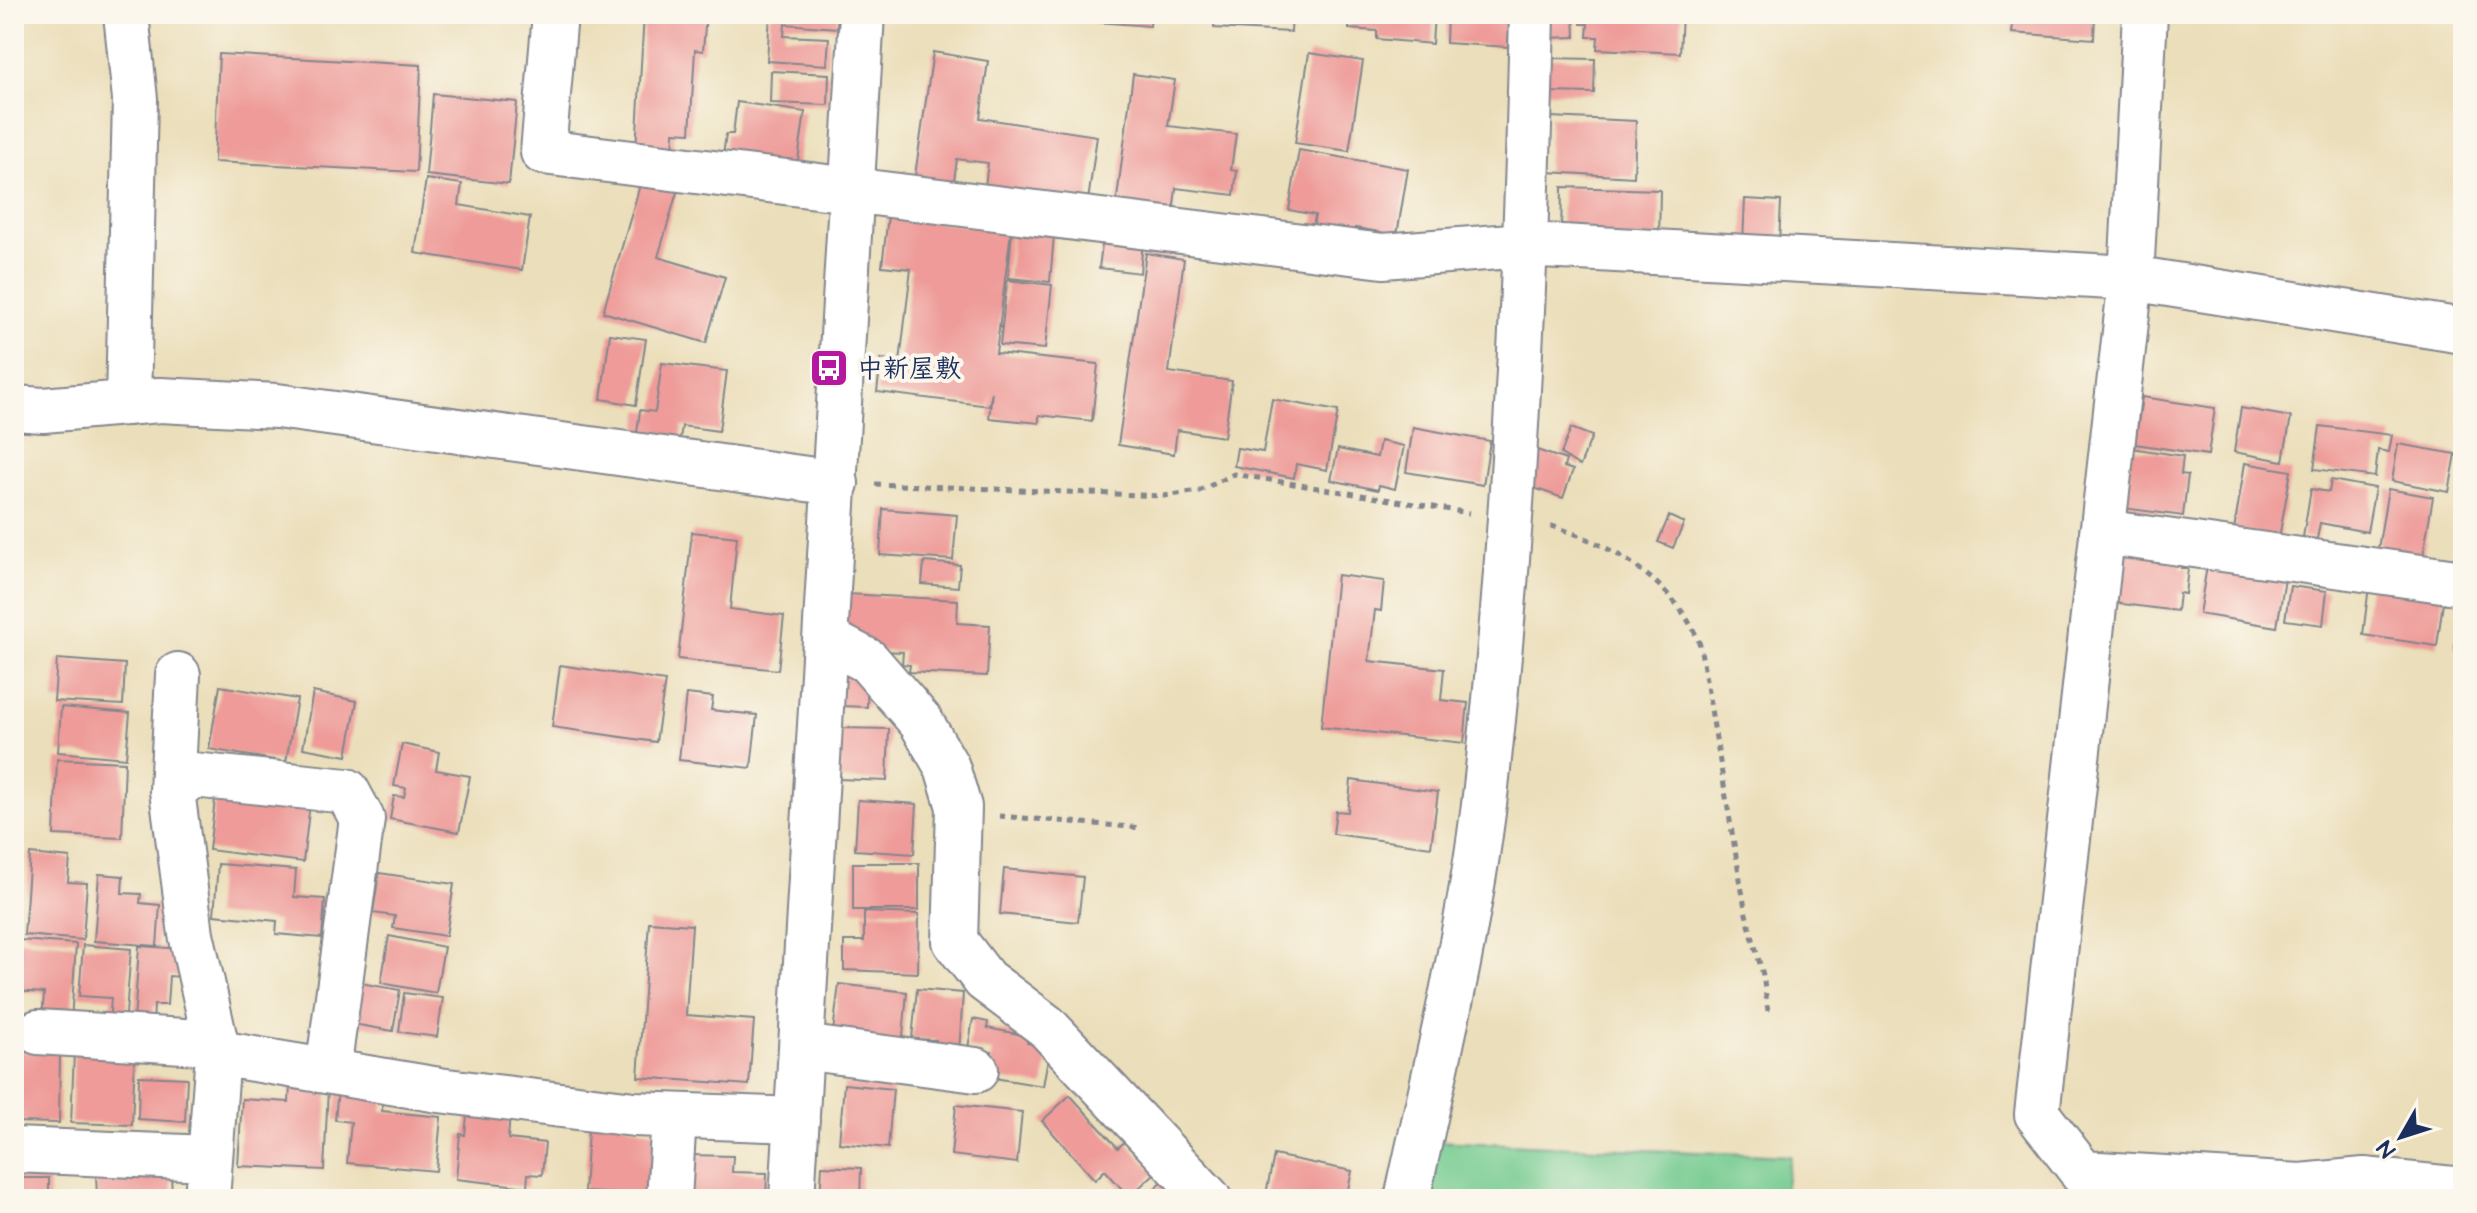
<svg xmlns="http://www.w3.org/2000/svg" width="2477" height="1213" viewBox="0 0 2477 1213" font-family="'Architects Daughter','Klee One',sans-serif">
<style>
.green{fill:#74cb90;stroke:#487d77;stroke-width:2}
.building{fill:#ee9b99}
.lines{fill:none;stroke-linecap:round;stroke-linejoin:round}
.minor-casing{stroke:#83868c;stroke-width:48}
.path{stroke:#83868c;stroke-width:5;stroke-dasharray:6 6;stroke-linecap:butt}
.minor{stroke:#fff;stroke-width:44}
.labels{text-anchor:middle;stroke-width:8;stroke-linejoin:round;paint-order:stroke}
.poi-label{font-size:26px;font-weight:bold;fill:#1b2f5e;stroke:#fbf7ec;text-anchor:start}
</style>
<rect width="100%" height="100%" fill="#fbf7ec"/>
<filter id="ink" filterUnits="userSpaceOnUse"><feTurbulence type="fractalNoise" baseFrequency=".0125" numOctaves="2"/><feDisplacementMap in="SourceGraphic" scale="16" xChannelSelector="R" yChannelSelector="G"/><feConvolveMatrix kernelMatrix="1 2 1 2 8 2 1 2 1" color-interpolation-filters="sRGB"/></filter>
<filter id="wash" filterUnits="userSpaceOnUse"><feTurbulence type="fractalNoise" baseFrequency=".006" numOctaves="4" result="noise"/><feDisplacementMap in="SourceGraphic" scale="32" xChannelSelector="R" yChannelSelector="G"/><feGaussianBlur stdDeviation="1.8" result="paint"/><feColorMatrix in="noise" values="0 0 0 0 0 0 0 0 0 0 0 0 0 0 0 0 0 1.4 0 .05"/><feComposite in="paint" operator="in"/></filter>
<g filter="url(#wash)">
<rect width="100%" height="100%" fill="#ebdeba"/>
<path class="green" d="M1432 1141 1790 1156 1784 1199H1422Z"/>
<g id="blocks">
<path class="building" d="M644 14H706L703 51 695 50 690 133 674 132 673 153 636 150Z
M770 14H838L837 28 785 24 784 36 829 38 827 65 767 61Z
M1030 14H1151L1150 26 1030 17Z
M1215 14H1292L1291 32 1214 28Z
M1350 14H1434L1432 44 1377 39V31L1349 29Z
M1447 14H1510L1508 47 1446 43Z
M1546 14H1574L1575 37 1547 38Z
M1581 14H1682L1680 53 1597 49 1598 37H1587L1588 24H1581Z
M2014 14H2095L2094 39 2012 33Z
M933 52 988 61 980 118 1097 136 1088 201 985 186 988 163 957 159 952 195 913 189Z
M1309 53 1363 61 1349 151 1295 143Z
M219 54 421 65 416 172 214 162Z
M1547 58 1595 59 1594 93 1547 92Z
M771 71 829 74 828 105 770 103Z
M1133 74 1175 80 1168 126 1236 134 1231 170 1237 171 1234 195 1176 188 1173 214 1116 206Z
M433 94 517 102 509 184 426 175Z
M737 102 805 112 796 174 722 163 726 134H733Z
M1550 117 1636 121 1634 177 1547 172Z
M1299 150 1408 169 1397 235 1355 228 1353 240 1312 233 1315 215 1289 210Z
M642 178 678 189 658 257 725 277 706 343 603 312Z
M426 179 462 184 459 205 530 217 522 270 415 253Z
M1562 187 1660 190 1659 241 1561 239Z
M1745 199 1781 201 1779 244 1743 242Z
M888 216 1011 231 996 353 1098 364 1092 421 1039 415V423L989 418 992 392 989 406 877 392 881 359 900 362 911 269 882 266Z
M1012 231 1054 235 1050 282 1008 278Z
M1103 237 1143 241 1140 273 1099 268Z
M1146 253 1184 259 1169 372 1232 381 1224 437 1177 430 1174 454 1118 445Z
M1007 280 1052 285 1045 349 1000 345Z
M610 334 646 339 636 405 601 399Z
M662 363 727 371 719 431 682 426 679 445 636 440 640 410 655 412Z
M2142 397 2215 408 2208 455 2135 444Z
M1272 399 1338 411 1327 470 1296 464 1294 478 1234 466 1237 448 1263 452Z
M2241 408 2291 417 2283 461 2234 452Z
M2320 426 2392 435 2389 452 2378 450 2375 477 2314 469Z
M1413 427 1490 441 1483 485 1406 472Z
M1571 428 1592 436 1580 466 1561 454Z
M1380 441 1404 446 1395 489 1379 485 1378 490 1331 480 1338 449 1377 457Z
M2398 444 2456 454 2449 492 2392 481Z
M2131 448 2183 456 2181 474 2188 475 2183 516 2123 508Z
M1534 449 1566 460 1564 467 1573 470 1563 498 1522 484Z
M2245 463 2291 471 2279 538 2234 530Z
M2331 480 2375 488 2367 532 2320 523 2317 539 2303 537 2311 489 2329 492Z
M2388 489 2433 497 2423 556 2378 549Z
M883 509 957 515 953 560 880 555Z
M1669 516 1684 523 1673 548 1658 542Z
M692 532 737 537 730 609 784 616 778 670 678 659Z
M2120 550 2182 558 2181 568H2188L2185 594 2179 593 2177 611 2114 603Z
M2209 554 2285 579 2277 627 2199 614Z
M924 562 960 565 958 587 922 584Z
M1337 575 1384 581 1381 611 1375 610 1369 661 1444 669 1441 700 1468 703 1464 743 1321 727Z
M2370 578 2445 588 2437 646 2363 635Z
M2290 586 2327 591 2323 625 2285 620Z
M847 594 958 600 957 623 990 625 987 676 909 672 910 665 902 664 903 652 844 649Z
M2461 594H2463V649L2455 648Z
M57 659 125 664 123 705 54 701Z
M560 665 665 681 656 742 552 727Z
M841 670 868 671 867 707 840 706Z
M220 686 297 699 286 762 209 749Z
M313 692 357 701 347 756 303 748Z
M686 694 713 697 711 710 757 715 751 768 679 760Z
M61 707 130 713 126 758 58 752Z
M841 728 889 729 887 781 839 779Z
M402 744 439 752 436 770 470 776 459 832 390 819 394 796 404 797 406 788 394 786Z
M57 759 125 762 122 838 54 835Z
M1351 780 1438 792 1431 847 1333 834 1336 811 1348 812Z
M216 791 310 803 303 862 209 850Z
M858 800 917 804 914 854 855 850Z
M30 854 70 858 68 882 87 883 83 940 24 935Z
M853 863H919V910H853Z
M218 864 296 870 294 897 325 899 322 938 276 934 277 921 214 915Z
M1004 869 1083 877 1078 922 1000 914Z
M379 873 454 884 446 936 393 928 395 916 373 913Z
M99 874 123 876 122 893 141 894 140 903 160 905 157 946 94 941Z
M864 912 919 914 918 973 844 970V941H864Z
M649 922 692 925 686 1015 754 1020 749 1085 638 1077Z
M389 936 444 947 436 993 381 983Z
M18 940 76 944 71 1022 42 1020 44 993 15 991Z
M83 945 131 949 125 1027 109 1025 111 998 79 996Z
M139 946 183 949 182 977 169 976 167 1005H154L153 1024 134 1023Z
M360 983 400 990 393 1031 353 1024Z
M839 984 907 992 902 1047 832 1040Z
M917 989 963 993 959 1052 936 1050V1040L912 1039Z
M404 993 443 998 437 1037 399 1032Z
M973 1019 988 1022 987 1028 1028 1036 1027 1043 1050 1047 1043 1086 988 1077 992 1052 968 1048Z
M14 1051 60 1053 59 1123 14 1122Z
M74 1052 135 1055 132 1125 71 1123Z
M139 1076 187 1078 185 1122 138 1119Z
M339 1079 385 1083 382 1111 441 1117 436 1171 347 1163 351 1122 335 1120Z
M844 1084 893 1089 888 1148 839 1143Z
M290 1087 328 1089 324 1170 238 1166 242 1099 289 1102Z
M1070 1095 1118 1148 1125 1141 1155 1173 1129 1197 1105 1170 1095 1180 1042 1121Z
M469 1096 511 1102 508 1139 545 1143 542 1175 528 1174 527 1187 456 1179 460 1134 465 1135Z
M956 1105 1022 1112 1017 1163 951 1155Z
M589 1115 663 1135 660 1196 584 1192Z
M687 1155 733 1156 732 1172 767 1173 766 1199H685Z
M1274 1155 1352 1171 1346 1199H1265Z
M822 1166 861 1168 860 1199H820Z
M171 1172 172 1199H97L96 1174Z
M14 1178H49V1199H14Z
M1165 1179 1182 1199H1143Z"/>
</g>
</g>
<g filter="url(#ink)">
<use href="#blocks" fill-opacity="0" stroke="#83868c" stroke-width="2"/>
<g class="lines">
<g class="minor-casing">
<path id="minor" d="M126 14 135 99 128 403
M555 14 543 152 1383 256 1524 245 2131 278 2463 331
M14 408 43 410 160 400 277 406 836 483
M2102 532 2463 583
M826 639 868 661 921 722 947 767 959 807 955 941 985 980 1046 1026 1209 1199
M172 791 178 675
M38 1032 216 1043
M802 1047 976 1070
M328 1071 362 819 347 791 193 775 172 791 191 934 218 1053 439 1090 634 1114 797 1120
M14 1150 210 1158
M2082 1173 2301 1186 2364 1180 2463 1190
M207 1199 218 1053
M669 1199 674 1116
M792 1199 862 14
M1407 1199C1436 1066 1469 932 1485 796 1514 537 1526 275 1532 14
M2092 1199 2089 1181 2037 1114 2131 278 2145 14"/>
</g>
<path class="path" d="M875 484 1164 496 1199 491 1234 474 1469 513
M1551 526C1610 542 1678 585 1700 645L1746 914 1763 975 1768 1011
M999 816 1142 828"/>
<use href="#minor" class="minor"/>
</g>
</g>
<defs>
<g id="bus-square" transform="scale(2)"><rect x="-9" y="-9" width="18" height="18" rx="4" fill="#b5179e" stroke="#fbf7ec"/><path d="M-5-6H5V4H4V6H2V4H-2V6H-4V4H-5ZM-3.5-4V0h7V-4ZM-3.5 1.2v1.5H-2V1.2ZM2 1.2v1.5H3.5V1.2Z" fill="#fff"/></g>
</defs>
<g fill-rule="evenodd">
<use href="#bus-square" x="829" y="368"/>
</g>
<g class="labels">
<g class="poi-label">
<text x="857" y="377">中新屋敷</text>
</g>
</g>
<rect width="2477" height="1213" fill="none" stroke="#fbf7ec" stroke-width="48"/>
<g transform="translate(2401 1137) rotate(231)" stroke="#fbf7ec" stroke-width="6" paint-order="stroke">
<path d="M0-6L14 30L0 20L-14 30Z" fill="#1b2f5e"/>
<text y="-12" font-size="22" font-weight="bold" text-anchor="middle" fill="#1b2f5e">N</text>
</g>
</svg>
